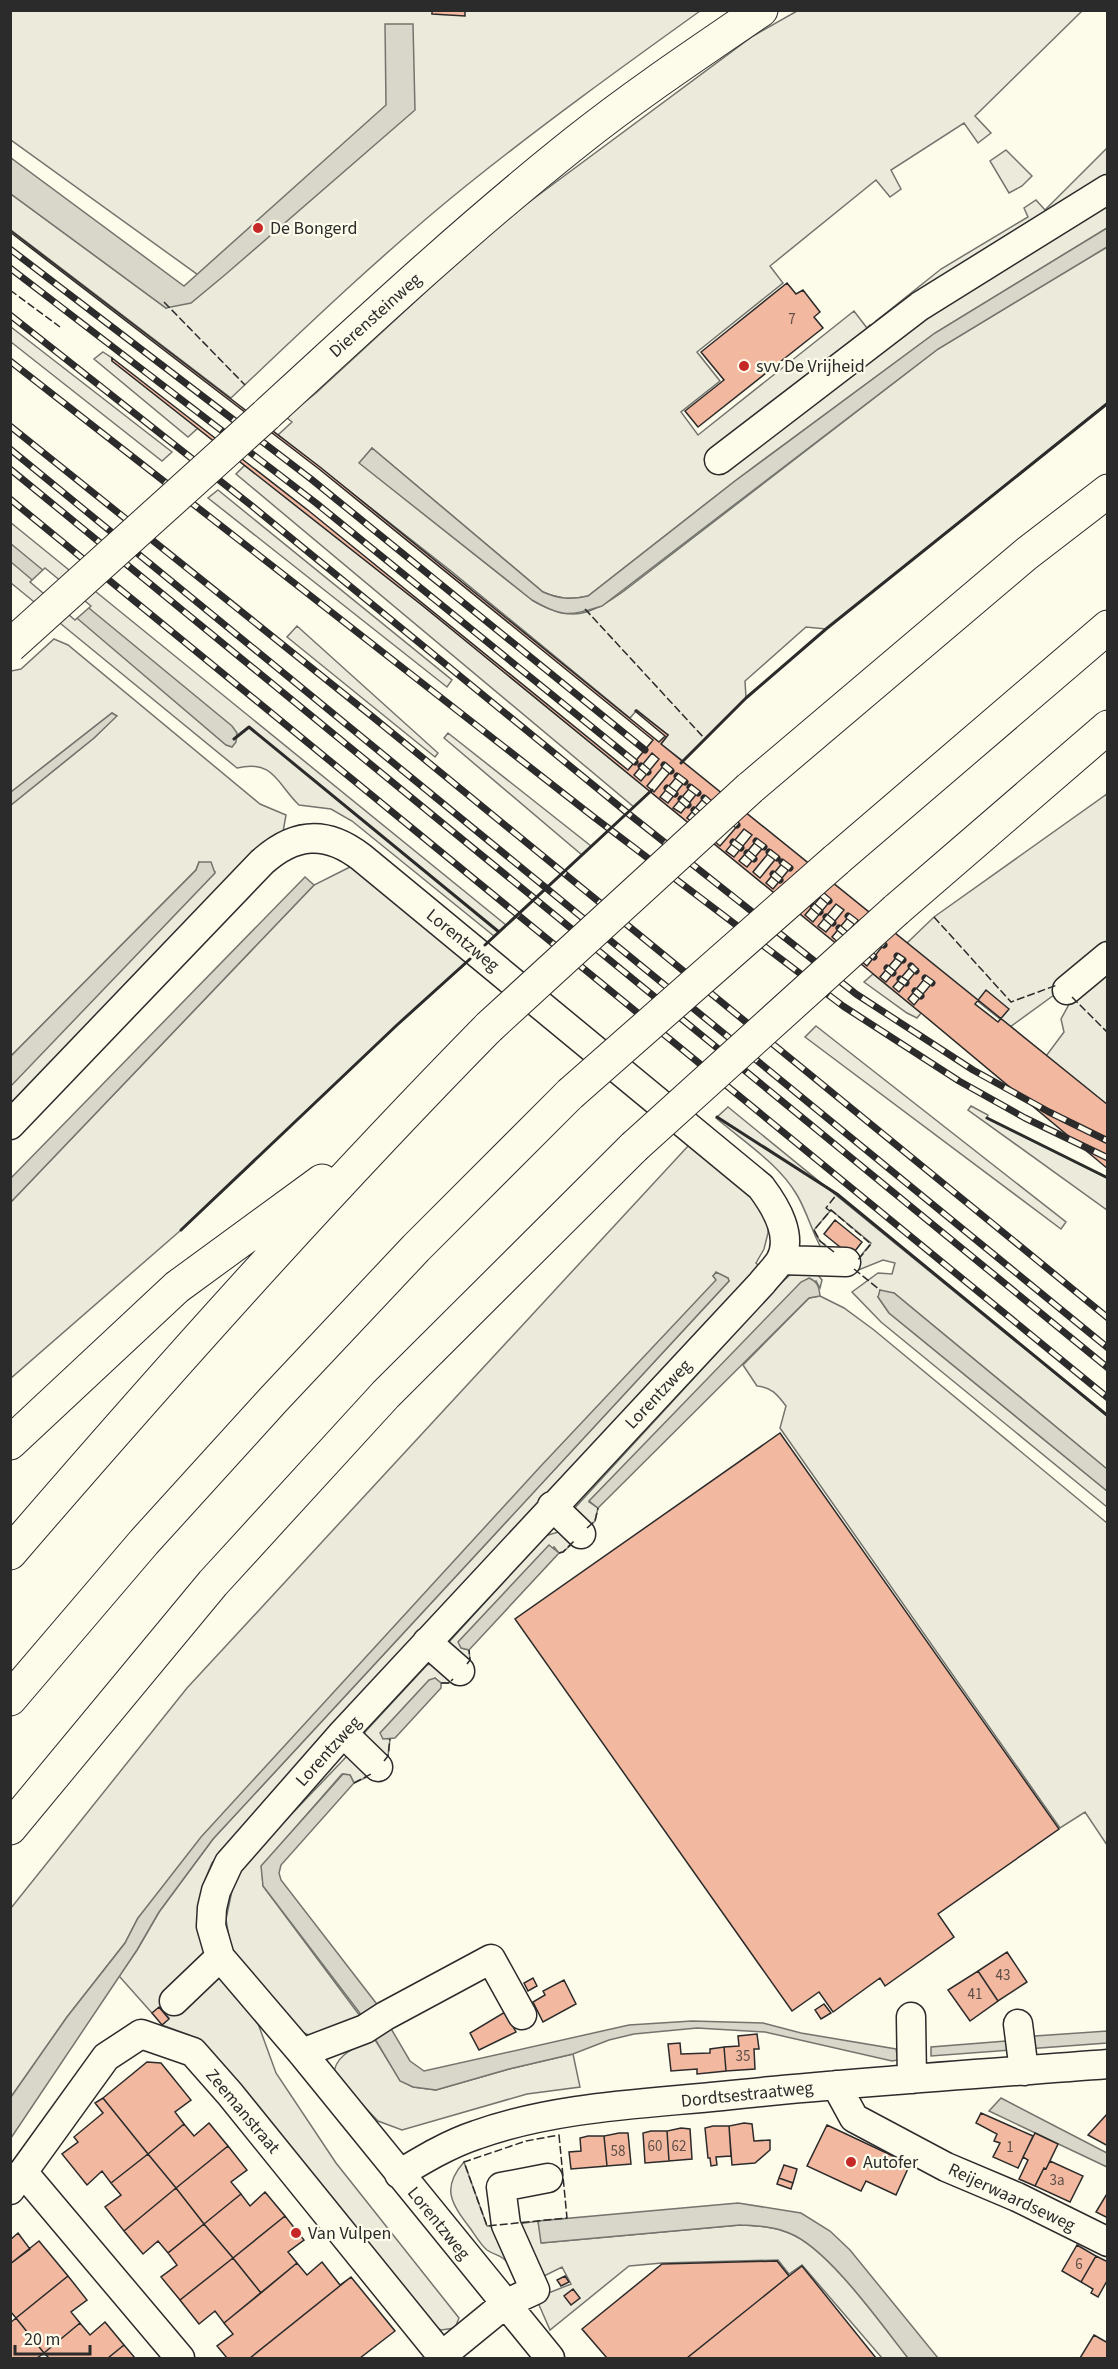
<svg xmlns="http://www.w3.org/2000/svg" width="1118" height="2369" viewBox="0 0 1118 2369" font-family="'Source Sans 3',sans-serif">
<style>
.green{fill:#ecebdb;stroke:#74746e;stroke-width:1.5}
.water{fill:#d8d7c9;stroke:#74746e;stroke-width:1.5}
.pier{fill:#fdfbea;stroke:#74746e;stroke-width:1.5}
.building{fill:#f2b8a0;stroke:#2b2b2b;stroke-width:1.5;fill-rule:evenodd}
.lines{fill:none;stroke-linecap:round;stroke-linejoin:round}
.minor-casing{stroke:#2b2b2b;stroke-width:31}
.major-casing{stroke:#2b2b2b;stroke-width:35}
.highway-casing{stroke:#2b2b2b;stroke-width:35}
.minor{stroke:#fdfbea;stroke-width:28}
.major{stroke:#fdfbea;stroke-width:33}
.highway{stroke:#fdfbea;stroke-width:33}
.rail-casing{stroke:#2b2b2b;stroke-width:7}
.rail{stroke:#fdfbea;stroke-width:4.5;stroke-dasharray:14;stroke-linecap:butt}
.major-bridge-casing{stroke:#2b2b2b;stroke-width:35;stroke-linecap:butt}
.highway-bridge-casing{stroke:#2b2b2b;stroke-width:35;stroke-linecap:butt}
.major-bridge{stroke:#fdfbea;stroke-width:33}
.highway-bridge{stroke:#fdfbea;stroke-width:33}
.fence{stroke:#2b2b2b;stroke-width:1.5;stroke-dasharray:8 3;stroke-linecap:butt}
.wall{stroke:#2b2b2b;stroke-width:3}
.poi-dot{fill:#c62828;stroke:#fdfbea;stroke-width:2}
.labels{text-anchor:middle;stroke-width:4.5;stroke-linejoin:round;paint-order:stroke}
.number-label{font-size:15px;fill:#5d4e48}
.poi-label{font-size:18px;fill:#2b2b2b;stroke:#fdfbea;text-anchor:start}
.street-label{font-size:18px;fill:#2b2b2b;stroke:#fdfbea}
</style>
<rect width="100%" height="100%" fill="#fdfbea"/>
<path class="green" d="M10 11H700C622 67 543 124 467 185 385 251 308 325 231 398L11 230V194L166 308 212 285 11 140Z
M797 11H1082L975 116 991 133 978 143 964 123 891 170 901 189 890 197 876 180 770 266 783 283 697 352 720 381 681 412 698 435 854 311 867 328 870 325 874 332 957 291 1107 198V228L935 333 735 481 588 596C571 600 559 599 543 592L372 448 360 463 532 600C571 623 589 616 624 591L938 349 1107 247V403L826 629 806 627 745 681 746 698 683 761 661 744 668 735 637 710 630 718 451 571 278 435 292 422 286 417 316 393 498 225 753 36Z
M1107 148V181L881 326 876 321 941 269 1028 217 1024 208 1036 200 1045 210Z
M1006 150 1032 176 1022 186 1009 193 990 161Z
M11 327 172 452 162 461 11 342Z
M103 352 112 358V361L198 428 188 437 94 359Z
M245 465 423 606 650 791 634 807 236 474Z
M218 490 452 680 447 687 208 498Z
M10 522 506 925 494 936 352 821 331 809 299 805C277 784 274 759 237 768L11 583Z
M297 626 438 753 435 757 287 637Z
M54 639 68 645 260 804 286 815 283 832 11 1109 10 1086 215 872 199 862 196 870 11 1056V805L94 738 116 716 112 713 11 792V671L21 669Z
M448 733 591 846 582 855 444 738Z
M1107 794V945L1054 995 1010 1027 906 944 934 917Z
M354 865 471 959 397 1025 181 1230 11 1378V1202L314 885Z
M1107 967V1105L1046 1056 1064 1032 1061 1019 1073 997Z
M873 974 921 1013 917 1018 907 1013 864 982Z
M816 1026 1066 1222 1061 1229 805 1037Z
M971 1106 988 1115 987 1118 1107 1178V1210L968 1110Z
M728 1107 1107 1416V1469L894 1293 878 1297 889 1313 1107 1491V1507L881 1322 852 1292 878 1273 892 1274 895 1263 883 1260 851 1273 852 1267 871 1243 831 1210 814 1230 820 1241 841 1258H827C813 1238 809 1215 797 1195 779 1164 743 1141 716 1118Z
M689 1145 758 1199 768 1222V1233L764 1249 756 1263 759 1266 227 1845 212 1863 202 1887 199 1911 256 2018 276 2073 336 2163 459 2318 455 2328 441 2330 431 2325 205 2048 189 2035 162 2025 169 2018 160 2008 152 2013 119 1976 137 1950 159 1912 213 1839 729 1281 728 1278 716 1273 713 1276 717 1280 138 1918 125 1943 67 2017 11 2097V1908L187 1688Z
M805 1272 817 1274 822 1280 820 1288 816 1281 589 1502 598 1508 595 1521 587 1528 572 1511 781 1283 790 1275Z
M820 1296 844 1308 874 1330 1107 1523V1845L1085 1812 1060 1828 780 1428 786 1406C777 1394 771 1387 757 1386L743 1365 809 1298Z
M558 1532 573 1543 563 1552 559 1553 554 1547 462 1648 469 1650 470 1660 465 1666 448 1647 449 1642 545 1536Z
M434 1663 454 1677 449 1683H441L435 1678 383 1738 390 1739 388 1756 383 1762 364 1737 365 1732 427 1665Z
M347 1756 366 1769 367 1777 354 1783 350 1775 342 1774 262 1866 263 1886 363 2020 311 2036 302 2032 235 1956 230 1944 226 1919 234 1881 244 1864Z
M374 2038 400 2080 413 2087 436 2090 509 2069 573 2054 580 2087 527 2094 402 2130 378 2121 334 2075C334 2054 358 2047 374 2038Z
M464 2162 487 2226H501L507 2262C502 2255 494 2255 487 2250 481 2245 475 2235 470 2228 451 2203 441 2188 464 2162Z
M538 2221 542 2243 740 2225C756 2226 773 2226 789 2233 828 2248 881 2324 908 2358H882L802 2265 789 2274 778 2260 662 2263 629 2266 550 2330 536 2298 571 2284 562 2267 536 2280 511 2225Z"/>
<path class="water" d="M385 24H413L415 110 226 274 191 303 166 308 11 194V158L184 286 386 105Z
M1107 228V247L938 349 602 606C569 616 563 618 532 600L359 463 372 448 543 592C559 599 571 600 588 596L735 481 935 333Z
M10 543 232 726 237 733 236 742 232 747 226 745 11 562Z
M112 713 117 716 94 738 11 805V792Z
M199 862H211L215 873 11 1086V1056L196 870Z
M305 877 314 885 11 1202V1178Z
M716 1272 728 1278 729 1281 213 1839 159 1912 137 1950 11 2138V2097L67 2017 125 1943 138 1918 201 1837 539 1468 716 1280 713 1276Z
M809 1278C818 1282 819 1287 820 1296L809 1298 598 1508 589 1501 801 1282Z
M880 1290 894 1293 1107 1469V1491L889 1313 878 1297Z
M549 1545 559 1553 469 1650 461 1648 458 1642Z
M435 1678 441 1683V1688L395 1738 383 1739 380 1733 429 1680Z
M343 1774 350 1775 354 1783 281 1865 279 1873 281 1880 376 2003 410 2061 424 2071 629 2025 692 2021 763 2023 801 2033 896 2049 898 2060 892 2061 765 2032 697 2028 634 2034 609 2040 573 2054 509 2069 436 2090 413 2087 400 2081 359 2012 263 1886 261 1866Z
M1107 2031V2043L931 2056V2047L1006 2041 1030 2042 1035 2036Z
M1001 2098 1107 2153V2167L989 2111Z
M738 2203 801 2213 830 2231 850 2250 938 2358H908C881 2324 828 2248 789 2233 773 2226 756 2226 740 2225L541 2243 538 2221Z"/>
<path class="pier" d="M45 568 91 606 75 620 30 582Z"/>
<path class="building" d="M432 10H465V16L432 14Z
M10 230 320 467 659 742 665 736 635 711 636 710 668 735 661 744 1108 1105V1169L921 1013 423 606 112 361V358L309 511 628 770 653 740 319 469 10 232ZM652 753 659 759 641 781 634 775ZM665 764 672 770 654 792 647 786ZM678 775 686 780 668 803 660 797ZM692 785 699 791 681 813 673 808ZM705 796 712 802 694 824 687 818ZM731 818 739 824 720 846 713 840ZM744 829 752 835 734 857 726 851ZM757 840 765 845 747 867 739 861ZM771 850 778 856 760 878 753 872ZM784 861 791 867 773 889 766 883ZM797 872 804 878 779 894ZM823 894 831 900 813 922 805 915ZM836 904 844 910 826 932 818 926ZM850 915 857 921 839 943 832 937ZM878 938 885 943 867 966 860 960ZM899 954 905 959 886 982 880 977ZM912 965 918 969 899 992 893 987ZM926 977 933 982 914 1005 908 999Z
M787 283 796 294 803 290 820 312 814 317 823 328 698 427 685 411 724 380 701 352Z
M986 990 1009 1009 998 1022 975 1004Z
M835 1220 862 1242 851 1256 824 1234Z
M780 1433 1059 1829 938 1914 954 1937 885 1986 880 1978 833 2012 819 1992 792 2011 515 1619Z
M1007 1952 1027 1982 998 2001 978 1971Z
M978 1971 998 2001 970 2021 948 1990Z
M533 1978 537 1986 528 1991 524 1983Z
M564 1980 576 2004 543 2022 533 2002 545 1995 543 1991Z
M824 2004 831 2013 821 2019 815 2010Z
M159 2007 169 2019 162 2025 152 2013Z
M505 2012 516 2032 479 2050 470 2033Z
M757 2034 759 2049H754L755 2069 726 2071 724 2047 739 2046 738 2036Z
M680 2043 681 2054 710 2053V2049L724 2047 726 2071 697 2074V2069L671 2071 668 2044Z
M147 2062 161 2063 191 2100 175 2112 184 2124 148 2154 103 2098Z
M103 2098 148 2154 111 2183 102 2171 87 2185 62 2154 78 2142 74 2137 103 2113 95 2103Z
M981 2113 1033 2136 1018 2168 993 2157 1000 2143 994 2141 997 2134 976 2123Z
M1108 2113V2146L1088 2135Z
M209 2123 228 2146 176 2188 148 2154 184 2124 194 2136Z
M744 2123 752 2124 754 2141 770 2140V2150L755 2163 732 2165 729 2126Z
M827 2125 910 2164 896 2195 866 2181 861 2191 807 2166Z
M713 2126H729L731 2156 716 2157 717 2165 711 2166 710 2158H708L705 2128Z
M681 2128 690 2129 692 2159 669 2161 667 2131Z
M651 2131H667L669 2161 645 2163 643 2133Z
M619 2133H628L631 2164 607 2166 604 2136Z
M1035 2133 1058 2144 1046 2169 1044 2168 1035 2186 1019 2179 1028 2160 1023 2157Z
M588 2136H604L607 2166 571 2169 569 2152 581 2151 580 2138Z
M228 2146 247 2170 231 2182 241 2194 204 2224 176 2188Z
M148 2154 176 2188 124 2231 105 2207 121 2195 111 2183Z
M1050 2161 1083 2176 1070 2202 1035 2186 1044 2168 1046 2169Z
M784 2165 797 2169 793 2183 779 2178Z
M779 2178 793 2183 791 2189 777 2184Z
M176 2188 204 2224 168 2253 158 2241 143 2254 124 2231Z
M265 2192 285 2216 233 2258 204 2224 241 2194 250 2206Z
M1108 2192V2218L1096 2212Z
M285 2216 304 2240 288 2252 297 2263 261 2293 233 2258Z
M204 2224 233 2258 180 2300 161 2277 177 2265 168 2253Z
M18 2233 30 2249 10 2264V2240Z
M39 2241 68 2276 16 2318 10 2311V2264Z
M1077 2245 1096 2256 1081 2282 1062 2271Z
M1096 2256 1108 2262V2279L1098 2297 1091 2293 1093 2289 1081 2282Z
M233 2258 261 2293 224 2323 215 2311 199 2324 180 2300Z
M777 2261 789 2276 687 2358H607L582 2329 662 2264Z
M322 2262 340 2285 351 2277 250 2358H227L217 2346 233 2334 224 2323 297 2263 307 2275Z
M802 2266 876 2358H687L789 2276Z
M68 2276 87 2300 71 2312 80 2323 44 2353 16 2318Z
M565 2276 569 2282 561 2286 557 2280Z
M351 2277 395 2331 360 2358H250Z
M573 2289 580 2298 571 2305 564 2296Z
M16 2318 44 2353 37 2358H10V2323Z
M105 2322 124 2345 108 2358H49L44 2353 80 2323 90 2335Z
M1094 2335 1108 2343V2358H1080Z
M124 2345 135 2358H108Z"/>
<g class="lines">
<g class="minor-casing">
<path id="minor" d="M719 460 920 306 1108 189
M1067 990 1108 956
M10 1125 262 862C294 833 326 830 361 857L761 1187C776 1207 794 1236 780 1261 775 1269 767 1276 762 1283L343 1733 229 1863 216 1891 212 1908 211 1926 220 1957 302 2053 550 2358
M781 1260 846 1262
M552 1506 581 1534
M427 1642 460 1671
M343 1733 378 1767
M174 2001 220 1957
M911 2017 912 2079
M1018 2024 1024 2071
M302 2053 365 2029 385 2016 491 1959 522 2015
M836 2085 854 2118 946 2167 1017 2197 1108 2242
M23 2172 180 2358
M399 2174C424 2159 449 2144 476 2135 554 2107 641 2104 722 2096 851 2082 979 2074 1108 2064
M10 2190 106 2057 141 2034 193 2052 230 2094 442 2356
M439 2358 505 2304 535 2290 506 2225 501 2187 548 2178"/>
</g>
<g class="major-casing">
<path id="major" d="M266 415C367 322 468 228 576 142 635 95 698 53 761 10"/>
</g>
<g class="highway-casing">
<path id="highway" d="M750 788 1025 555 1108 491
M836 860 1108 627
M896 910 1108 727
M10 1443 177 1287 322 1181
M10 1553C165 1373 323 1196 489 1027
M10 1699 144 1542 273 1400 416 1248 570 1094
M10 1828 213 1583 386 1394 634 1147"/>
</g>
<use href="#minor" class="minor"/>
<use href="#major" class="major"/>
<use href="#highway" class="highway"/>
<g class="rail-casing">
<path id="rail" d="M10 249 311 479 645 750
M10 268 316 503 635 762
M10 315 252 506 625 811 856 994 973 1070 1049 1112 1108 1141
M10 361 595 818 843 1006 959 1081 1025 1118 1108 1158
M10 426 374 718 1108 1318
M10 449 1108 1348
M10 469 1108 1368
M10 499 1108 1398
M664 765 671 771
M641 766 648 772
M677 776 685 782
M690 787 698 793
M667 788 675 794
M704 798 711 804
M681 799 688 805
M694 810 701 816
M730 819 737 825
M707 820 714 826
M756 841 764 847
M733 842 741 848
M769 852 777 858
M747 853 754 859
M782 862 790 868
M773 874 780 880
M809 884 816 890
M786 885 794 891
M822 895 829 901
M813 906 820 912
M848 916 856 922
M826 917 833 923
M862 927 869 933
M839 928 846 934
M852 939 860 945
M877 939 884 945
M866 951 874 957
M897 956 903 960
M911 966 916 971
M887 968 893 973
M925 978 932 983
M900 979 906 983
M915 991 921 996"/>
</g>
<use href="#rail" class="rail"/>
<g class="major-bridge-casing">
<path id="major-bridge" d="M10 646 266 415"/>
</g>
<g class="highway-bridge-casing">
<path id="highway-bridge" d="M489 1027 750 788
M570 1094 836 860
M634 1147 896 910"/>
</g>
<use href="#major-bridge" class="major-bridge"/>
<use href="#highway-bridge" class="highway-bridge"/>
<path class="fence" d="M10 290 60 327
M164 302 245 385
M585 609 705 739
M934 917 1011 1002 1057 985
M1072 997 1108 1033
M830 1211 826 1208 837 1194
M834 1252 820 1241 814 1230 831 1210 871 1244 857 1261
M854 1269 880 1290
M587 1528 595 1521 598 1508
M559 1553 563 1552 574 1541
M467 1664 470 1660 469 1650
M441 1683H449L453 1679
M384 1761 388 1756 390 1739
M354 1783 371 1774
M559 2135 567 2218 487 2226 464 2162 526 2141Z"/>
<path class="wall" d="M234 739 249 727 499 932
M681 763 746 698 826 629 1108 403
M485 945 652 790
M717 1117 837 1194 1108 1416
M987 1118 1108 1178
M181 1230 397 1025 470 959"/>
</g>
<g class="poi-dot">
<circle cx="258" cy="228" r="6"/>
<circle cx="744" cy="366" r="6"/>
<circle cx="851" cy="2162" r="6"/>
<circle cx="296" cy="2233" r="6"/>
</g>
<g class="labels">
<g class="number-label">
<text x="792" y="324">7</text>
<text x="1003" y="1980">43</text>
<text x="975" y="1999">41</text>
<text x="743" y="2061">35</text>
<text x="655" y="2151">60</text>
<text x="679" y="2151">62</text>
<text x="1010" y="2152">1</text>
<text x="618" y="2156">58</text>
<text x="1057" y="2185">3a</text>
<text x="1079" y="2269">6</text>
</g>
<g class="poi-label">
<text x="270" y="234">De Bongerd</text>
<text x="756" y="372">svv De Vrijheid</text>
<text x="863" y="2168">Autofer</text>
<text x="308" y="2239">Van Vulpen</text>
</g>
<g class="street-label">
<text transform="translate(375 315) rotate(-42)" y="6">Dierensteinweg</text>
<text transform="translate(463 940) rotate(39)" y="6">Lorentzweg</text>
<text transform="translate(658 1394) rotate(-47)" y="6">Lorentzweg</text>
<text transform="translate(328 1751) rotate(-48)" y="6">Lorentzweg</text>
<text transform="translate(747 2094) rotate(-6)" y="6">Dordtsestraatweg</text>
<text transform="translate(243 2111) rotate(50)" y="6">Zeemanstraat</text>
<text transform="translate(1012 2197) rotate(25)" y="6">Reijerwaardseweg</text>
<text transform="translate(439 2223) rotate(51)" y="6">Lorentzweg</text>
</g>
</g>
<rect width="1118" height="2369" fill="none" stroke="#2b2b2b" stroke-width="24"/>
<path d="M15 2345v9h75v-9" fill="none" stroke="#2b2b2b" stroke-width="3"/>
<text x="24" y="2345" font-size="18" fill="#2b2b2b" stroke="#fdfbea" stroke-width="4.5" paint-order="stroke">20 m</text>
</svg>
